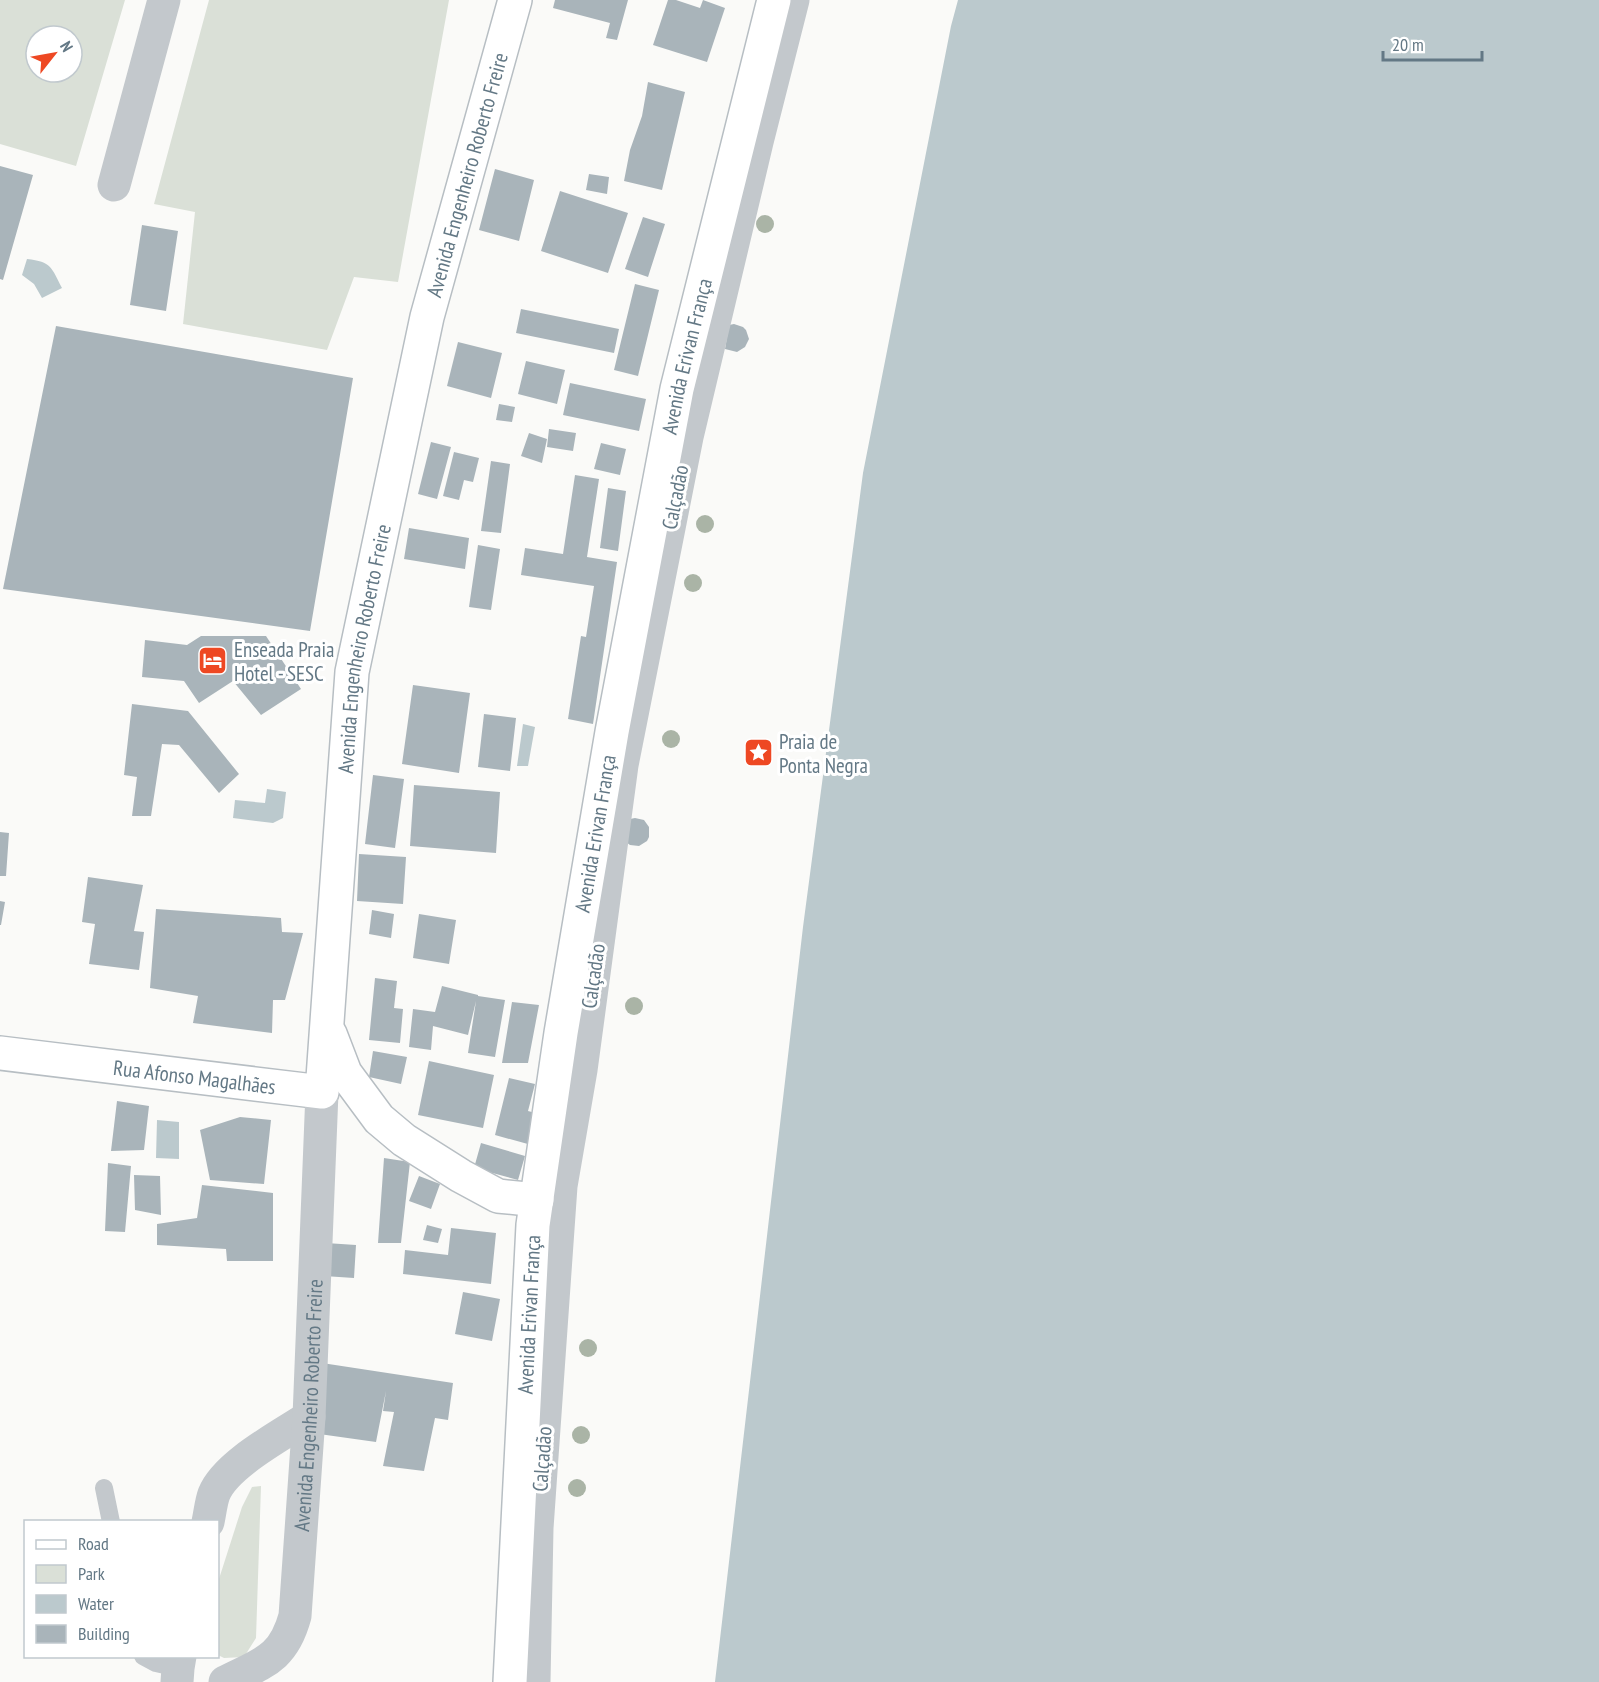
<svg xmlns="http://www.w3.org/2000/svg" width="1599" height="1682" viewBox="0 0 1599 1682" font-family="'PT Sans Narrow',sans-serif">
<rect width="100%" height="100%" fill="#fafaf8"/>
<path fill="#dae0d7" fill-rule="evenodd" d="M0,0H125L76,166L0,144ZM36,36H72V72H36Z
M209,0H449L398,282L354,277L327,350L183,324L195,212L154,204Z
M261,1486L256,1638L244,1657L224,1658L218,1655V1582L242,1507L252,1487Z"/>
<path fill="#bbc9cd" d="M958,0H1599V1682H715L803,927L863,473L951,26Z
M27,259C52,262 51,267 62,288L42,298L34,284L22,275Z
M523,724L535,727L528,766H517Z
M267,789L286,792L283,818L273,823L233,818L235,800L265,803Z
M157,1120L179,1122V1159L156,1158Z"/>
<path fill="#a9b4ba" d="M555,0H628L617,40L606,38L610,23L553,8Z
M668,0H676L700,8L703,0L725,8L707,62L653,45Z
M648,82L685,92L662,190L624,181L630,150L642,116Z
M0,166L33,175L3,280L0,279Z
M495,169L534,180L519,241L479,230Z
M589,174L609,177L607,194L586,190Z
M560,191L628,213L608,273L541,251Z
M643,217L665,224L648,277L625,269Z
M142,225L178,231L166,311L130,305Z
M635,284L659,290L638,376L614,370Z
M521,309L619,329L614,353L516,333Z
M734,324L743,327L746,330L749,339L745,347L737,352L725,349L729,325Z
M56,326L353,378L310,631L3,589Z
M458,342L502,353L491,398L447,386Z
M526,361L565,370L557,404L518,394Z
M570,383L646,399L639,431L563,415Z
M499,404L515,407L512,422L496,420Z
M549,429L576,433L573,451L547,447Z
M529,433L547,439L542,463L521,456Z
M431,442L451,447L437,499L418,494Z
M601,443L626,449L620,475L594,469Z
M454,452L479,458L473,482L464,480L459,500L443,496Z
M491,461L510,464L501,533L481,531Z
M575,475L599,479L587,557L617,562L593,724L568,719L581,636L586,637L594,586L521,575L525,548L563,554Z
M608,488L626,491L618,551L600,548Z
M409,528L469,538L465,569L404,559Z
M478,545L500,549L491,610L469,607Z
M201,636H266L301,689L261,715L233,681L199,703L184,681L142,677L145,640L187,645Z
M413,685L470,693L459,773L402,764Z
M132,704L188,711L239,774L219,793L179,745L162,744L151,816H132L137,777L124,775Z
M484,714L516,718L510,771L478,767Z
M373,775L404,779L395,848L365,844Z
M414,785L500,792L496,853L410,846Z
M635,818L644,820L649,827V837L647,841L639,846L630,845L626,842L630,819Z
M0,832L9,833L6,876H0Z
M359,854L406,857L403,904L357,901Z
M88,877L143,885L134,931L144,932L139,970L89,964L95,924L82,922Z
M0,901L5,902L1,925H0Z
M156,909L281,918L282,932L303,933L285,1000H273L272,1033L193,1023L198,996L150,988Z
M372,910L394,914L391,938L369,934Z
M419,914L456,920L449,964L413,958Z
M375,978L397,981L394,1008L403,1009L400,1043L369,1040Z
M442,986L478,995V996L505,1000L495,1057L468,1053L476,1001L468,1035L433,1026L431,1050L409,1047L413,1009L435,1012Z
M512,1002L539,1005L528,1063H502Z
M373,1051L407,1057L401,1084L369,1077Z
M429,1061L494,1075L483,1128L418,1115Z
M509,1078L535,1084L528,1111L543,1115L535,1146L495,1135Z
M117,1101L149,1106L144,1150L111,1151Z
M240,1117L271,1120L264,1184L210,1180L200,1130Z
M481,1143L525,1156L518,1180L474,1168Z
M384,1158L410,1162L401,1243H378Z
M108,1163L131,1166L125,1232L105,1231Z
M134,1175L160,1176L161,1215L135,1210Z
M419,1176L440,1184L431,1209L409,1201Z
M202,1185L273,1193V1261H227L226,1249L157,1245V1224L197,1218Z
M427,1225L442,1229L438,1243L423,1240Z
M451,1228L496,1233L491,1284L403,1274L405,1250L448,1255Z
M326,1243L356,1245L354,1278L324,1276Z
M463,1292L500,1299L492,1341L455,1334Z
M322,1363L453,1383L448,1420L435,1418L424,1471L383,1466L394,1412L383,1411L386,1391L376,1442L312,1433Z"/>
<g fill="none" stroke-linecap="round" stroke-linejoin="round">
<defs>
<g id="secondary">
<path d="M330,1034L345,1073L379,1119L404,1140L461,1176L498,1196L537,1200"/>
<path id="s2" d="M0,1053L322,1092L352,672L427,317L515,0"/>
<path id="s3" d="M510,1682L533,1225L561,1033L612,732L677,389L774,0"/>
</g>
</defs>
<use href="#secondary" stroke="#b7bec3" stroke-width="36"/>
<path stroke="#c3c8cc" stroke-width="18" d="M104,1488L111,1522
M143,1656L156,1663L178,1668"/>
<g stroke="#c3c8cc" stroke-width="33">
<path d="M114,185L164,0"/>
<path d="M208,1522C210,1513 211,1502 214,1494C226,1464 282,1435 309,1417"/>
<path d="M177,1682L178,1668L180,1656"/>
<path id="s1" d="M225,1682C262,1663 283,1660 295,1616L309,1417L322,1092"/>
<path d="M534,1682L537,1528L561,1186L581,1070L622,765L687,437L757,142L793,0"/>
</g>
<use href="#secondary" stroke="#fff" stroke-width="33"/>
</g>
<g fill="#aab4a6">
<circle cx="765" cy="224" r="9"/>
<circle cx="705" cy="524" r="9"/>
<circle cx="693" cy="583" r="9"/>
<circle cx="671" cy="739" r="9"/>
<circle cx="634" cy="1006" r="9"/>
<circle cx="588" cy="1348" r="9"/>
<circle cx="581" cy="1435" r="9"/>
<circle cx="577" cy="1488" r="9"/>
</g>
<defs>
<symbol id="hotel-square" viewBox="-11 -11 22 22"><rect x="-9" y="-9" width="18" height="18" rx="4" fill="#ee4823" stroke="#fff"/><path d="M-6-4.5h1.5V1H6V5H4.5V3h-9V5H-6ZM-4 0a1.8 1.8 0 1 1 3.6 0ZM.5 0V-2.5h3Q6-2.5 6 0Z" fill="#fff"/></symbol>
<symbol id="sight-square" viewBox="-11 -11 22 22"><rect x="-9" y="-9" width="18" height="18" rx="4" fill="#ee4823" stroke="#fff"/><path d="M0-6L1.8-2.2L6-1.7L2.9 1.2L3.7 5.4L0 3.3L-3.7 5.4L-2.9 1.2L-6-1.7L-1.8-2.2Z" fill="#fff"/></symbol>
</defs>
<g fill-rule="evenodd">
<use href="#hotel-square" x="196" y="644" width="33" height="33"/>
<use href="#sight-square" x="742" y="736" width="33" height="33"/>
</g>
<g text-anchor="middle" dominant-baseline="central" stroke-width="6" stroke-linejoin="round" paint-order="stroke">
<g font-size="21" fill="#637885" stroke="#fff">
<text stroke="none"><textPath href="#s2" startOffset="1256">Avenida Engenheiro Roberto Freire</textPath></text>
<text stroke="none"><textPath href="#s3" startOffset="1340">Avenida Erivan França</textPath></text>
<text transform="translate(675 497) rotate(-79)">Calçadão</text>
<text stroke="none"><textPath href="#s2" startOffset="770">Avenida Engenheiro Roberto Freire</textPath></text>
<text stroke="none"><textPath href="#s3" startOffset="854">Avenida Erivan França</textPath></text>
<text transform="translate(593 976) rotate(-82)">Calçadão</text>
<text stroke="none"><textPath href="#s2" startOffset="196">Rua Afonso Magalhães</textPath></text>
<text stroke="none"><textPath href="#s3" startOffset="368">Avenida Erivan França</textPath></text>
<text stroke="none"><textPath href="#s1" startOffset="312">Avenida Engenheiro Roberto Freire</textPath></text>
<text transform="translate(542 1459) rotate(-86)">Calçadão</text>
</g>
<g font-size="21" fill="#637885" stroke="#fff" text-anchor="start">
<text x="234" y="649">Enseada Praia<tspan x="234" dy="24">Hotel - SESC</tspan></text>
<text x="779" y="741">Praia de<tspan x="779" dy="24">Ponta Negra</tspan></text>
</g>
</g>
<rect x="24" y="1520" width="195" height="138" fill="#ffffff" stroke="#c1c9ce" stroke-width="1.5"/>
<rect x="36" y="1540" width="30" height="9" fill="#ffffff" stroke="#c1c9ce" stroke-width="1.5"/>
<text x="78" y="1550" font-size="18" fill="#637885">Road</text>
<rect x="36" y="1565" width="30" height="18" fill="#dae0d7" stroke="#c1c9ce" stroke-width="1.5"/>
<text x="78" y="1580" font-size="18" fill="#637885">Park</text>
<rect x="36" y="1595" width="30" height="18" fill="#bbc9cd" stroke="#c1c9ce" stroke-width="1.5"/>
<text x="78" y="1610" font-size="18" fill="#637885">Water</text>
<rect x="36" y="1625" width="30" height="18" fill="#a9b4ba" stroke="#c1c9ce" stroke-width="1.5"/>
<text x="78" y="1640" font-size="18" fill="#637885">Building</text>
<g transform="translate(54 54) rotate(59)"><circle r="28" fill="#ffffff" stroke="#c1c9ce" stroke-width="1.5"/>
<path d="M0-4.5L10 22L0 15L-10 22Z" fill="#ee4823"/>
<text y="-9" font-size="16" font-weight="bold" text-anchor="middle" fill="#637885">N</text>
</g>
<path d="M1383 51v9h99v-9" fill="none" stroke="#637885" stroke-width="3"/>
<text x="1392" y="51" font-size="18" fill="#637885" stroke="#ffffff" stroke-width="4.5" paint-order="stroke">20 m</text>
</svg>
